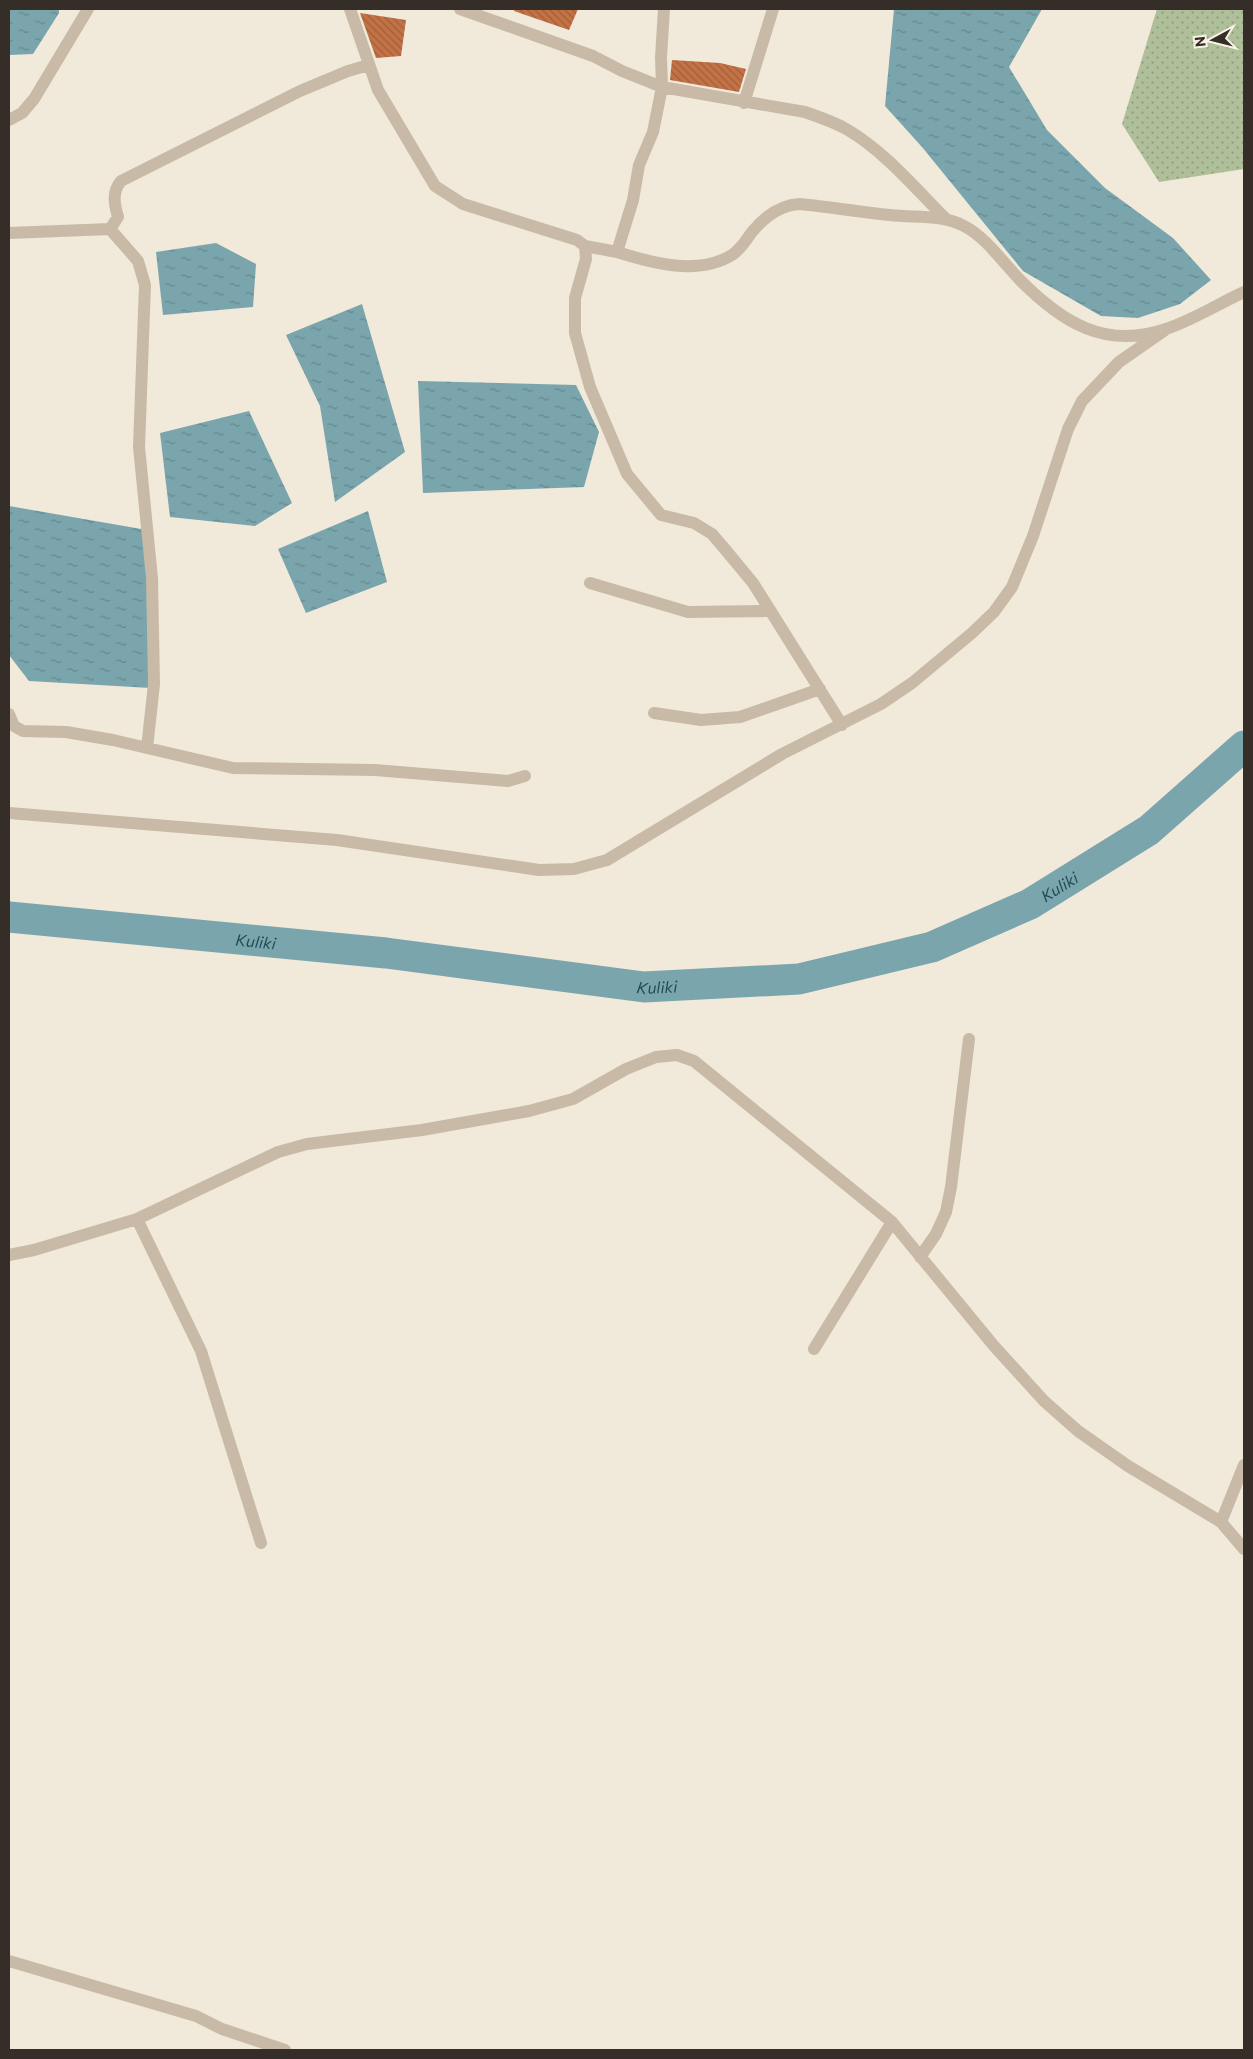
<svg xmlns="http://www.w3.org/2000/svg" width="1253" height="2059" viewBox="0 0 1253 2059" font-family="Commissioner,sans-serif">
<defs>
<pattern id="park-dots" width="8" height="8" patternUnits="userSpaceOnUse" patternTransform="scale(1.25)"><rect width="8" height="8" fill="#afbf9a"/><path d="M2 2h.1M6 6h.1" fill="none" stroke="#8f9c7e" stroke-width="1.8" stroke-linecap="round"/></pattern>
<pattern id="water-ripples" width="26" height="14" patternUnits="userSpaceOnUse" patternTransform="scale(1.25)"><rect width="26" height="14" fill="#7aa5ad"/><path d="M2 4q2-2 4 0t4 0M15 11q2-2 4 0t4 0" fill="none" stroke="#65878d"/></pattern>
<pattern id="building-back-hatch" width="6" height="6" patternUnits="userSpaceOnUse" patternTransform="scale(1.25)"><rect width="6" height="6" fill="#c37246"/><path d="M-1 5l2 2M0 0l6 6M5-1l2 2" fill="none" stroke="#9f5e3a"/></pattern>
</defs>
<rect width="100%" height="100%" fill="#f1e9da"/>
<path fill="url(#park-dots)" d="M1157,9H1244V169L1159,182L1122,124Z"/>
<path fill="url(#water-ripples)" d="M9,9H59V13L33,54L9,55Z
M894,9H1042L1009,67L1047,130L1105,188L1173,238L1211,280L1180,304L1138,318L1101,316L1023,271L922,147L885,106Z
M216,243L256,264L253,307L163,315L156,252Z
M362,304L405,452L335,502L320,406L286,335Z
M418,381L576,385L599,432L584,487L423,493Z
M249,411L292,503L255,526L170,517L160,433Z
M9,506L147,530L151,688L29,681L9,655Z
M368,511L387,582L306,613L278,549Z"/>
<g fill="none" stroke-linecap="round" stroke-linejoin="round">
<path stroke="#7aa5ad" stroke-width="31" id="s1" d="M9,917L386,953L644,987L799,979L932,947L1030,904L1149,830L1244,746"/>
</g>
<path fill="url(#building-back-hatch)" d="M515,9H578L569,30L514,11Z
M360,13L406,20L401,56L376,58Z
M672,60L720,63L746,69L739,92L670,80Z"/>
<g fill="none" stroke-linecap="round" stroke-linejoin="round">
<path stroke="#c8baa6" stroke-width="12" d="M350,9L378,90L435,186L463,204L577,240L585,246L586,259L575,298V333L590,387L627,474L661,515L694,523L712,534L724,548L753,583L842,725
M460,9L593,56L622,71L662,87L805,112C819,117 835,122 848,130C885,152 915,188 945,218
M744,103L773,9
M9,120L22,113L34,99L88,9
M110,229L138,261L145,285L139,447L152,578L154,684L147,748
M9,233L110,229L118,217C114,203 112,192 121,181L300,91L348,71L369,65
M585,246L617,252L633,200L639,165L653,132L662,87L661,57L664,9
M617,252C652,263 698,276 732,255C741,249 746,240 752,232C765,216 780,205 800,204C831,207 860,212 890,215C916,218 941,214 964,226C986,237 1004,264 1021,281C1062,322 1105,350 1166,329C1193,320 1218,304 1244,292
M590,583L688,612L771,611
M654,713L701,720L740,717L820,689
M9,714L14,726L23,731L66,732L113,740L233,768L375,770L508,781L525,776
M9,813L337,840L539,870L574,869L607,860L782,754L881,704L912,683L972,633L994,612L1012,587L1033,536L1068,429L1082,401L1119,362L1165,330
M137,1219L201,1351L261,1543
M9,1255L34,1250L137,1219L278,1152L307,1144L422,1130L529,1111L573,1099L626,1069L656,1057L677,1055L694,1061L892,1222L994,1346L1044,1401L1078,1431L1128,1466L1221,1522L1244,1549
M920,1257L936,1234L946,1212L951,1187L969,1039
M814,1349L892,1222
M1221,1522L1244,1465
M9,1961L196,2016L222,2029L285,2050"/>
</g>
<g text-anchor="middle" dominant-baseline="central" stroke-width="4" stroke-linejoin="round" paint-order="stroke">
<g font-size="16" font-style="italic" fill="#1e4b55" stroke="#f9f2e6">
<text stroke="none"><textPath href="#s1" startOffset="1072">Kuliki</textPath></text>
<text stroke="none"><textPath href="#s1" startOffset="248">Kuliki</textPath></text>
<text stroke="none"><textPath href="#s1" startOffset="652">Kuliki</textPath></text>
</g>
</g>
<rect width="1253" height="2059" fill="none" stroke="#352d27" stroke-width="20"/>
<g transform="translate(1213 40) rotate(263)" stroke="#f9f2e6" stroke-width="4" paint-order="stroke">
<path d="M0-4L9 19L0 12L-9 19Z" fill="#352d27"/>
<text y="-8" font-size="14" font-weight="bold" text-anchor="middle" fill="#352d27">N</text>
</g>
</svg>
